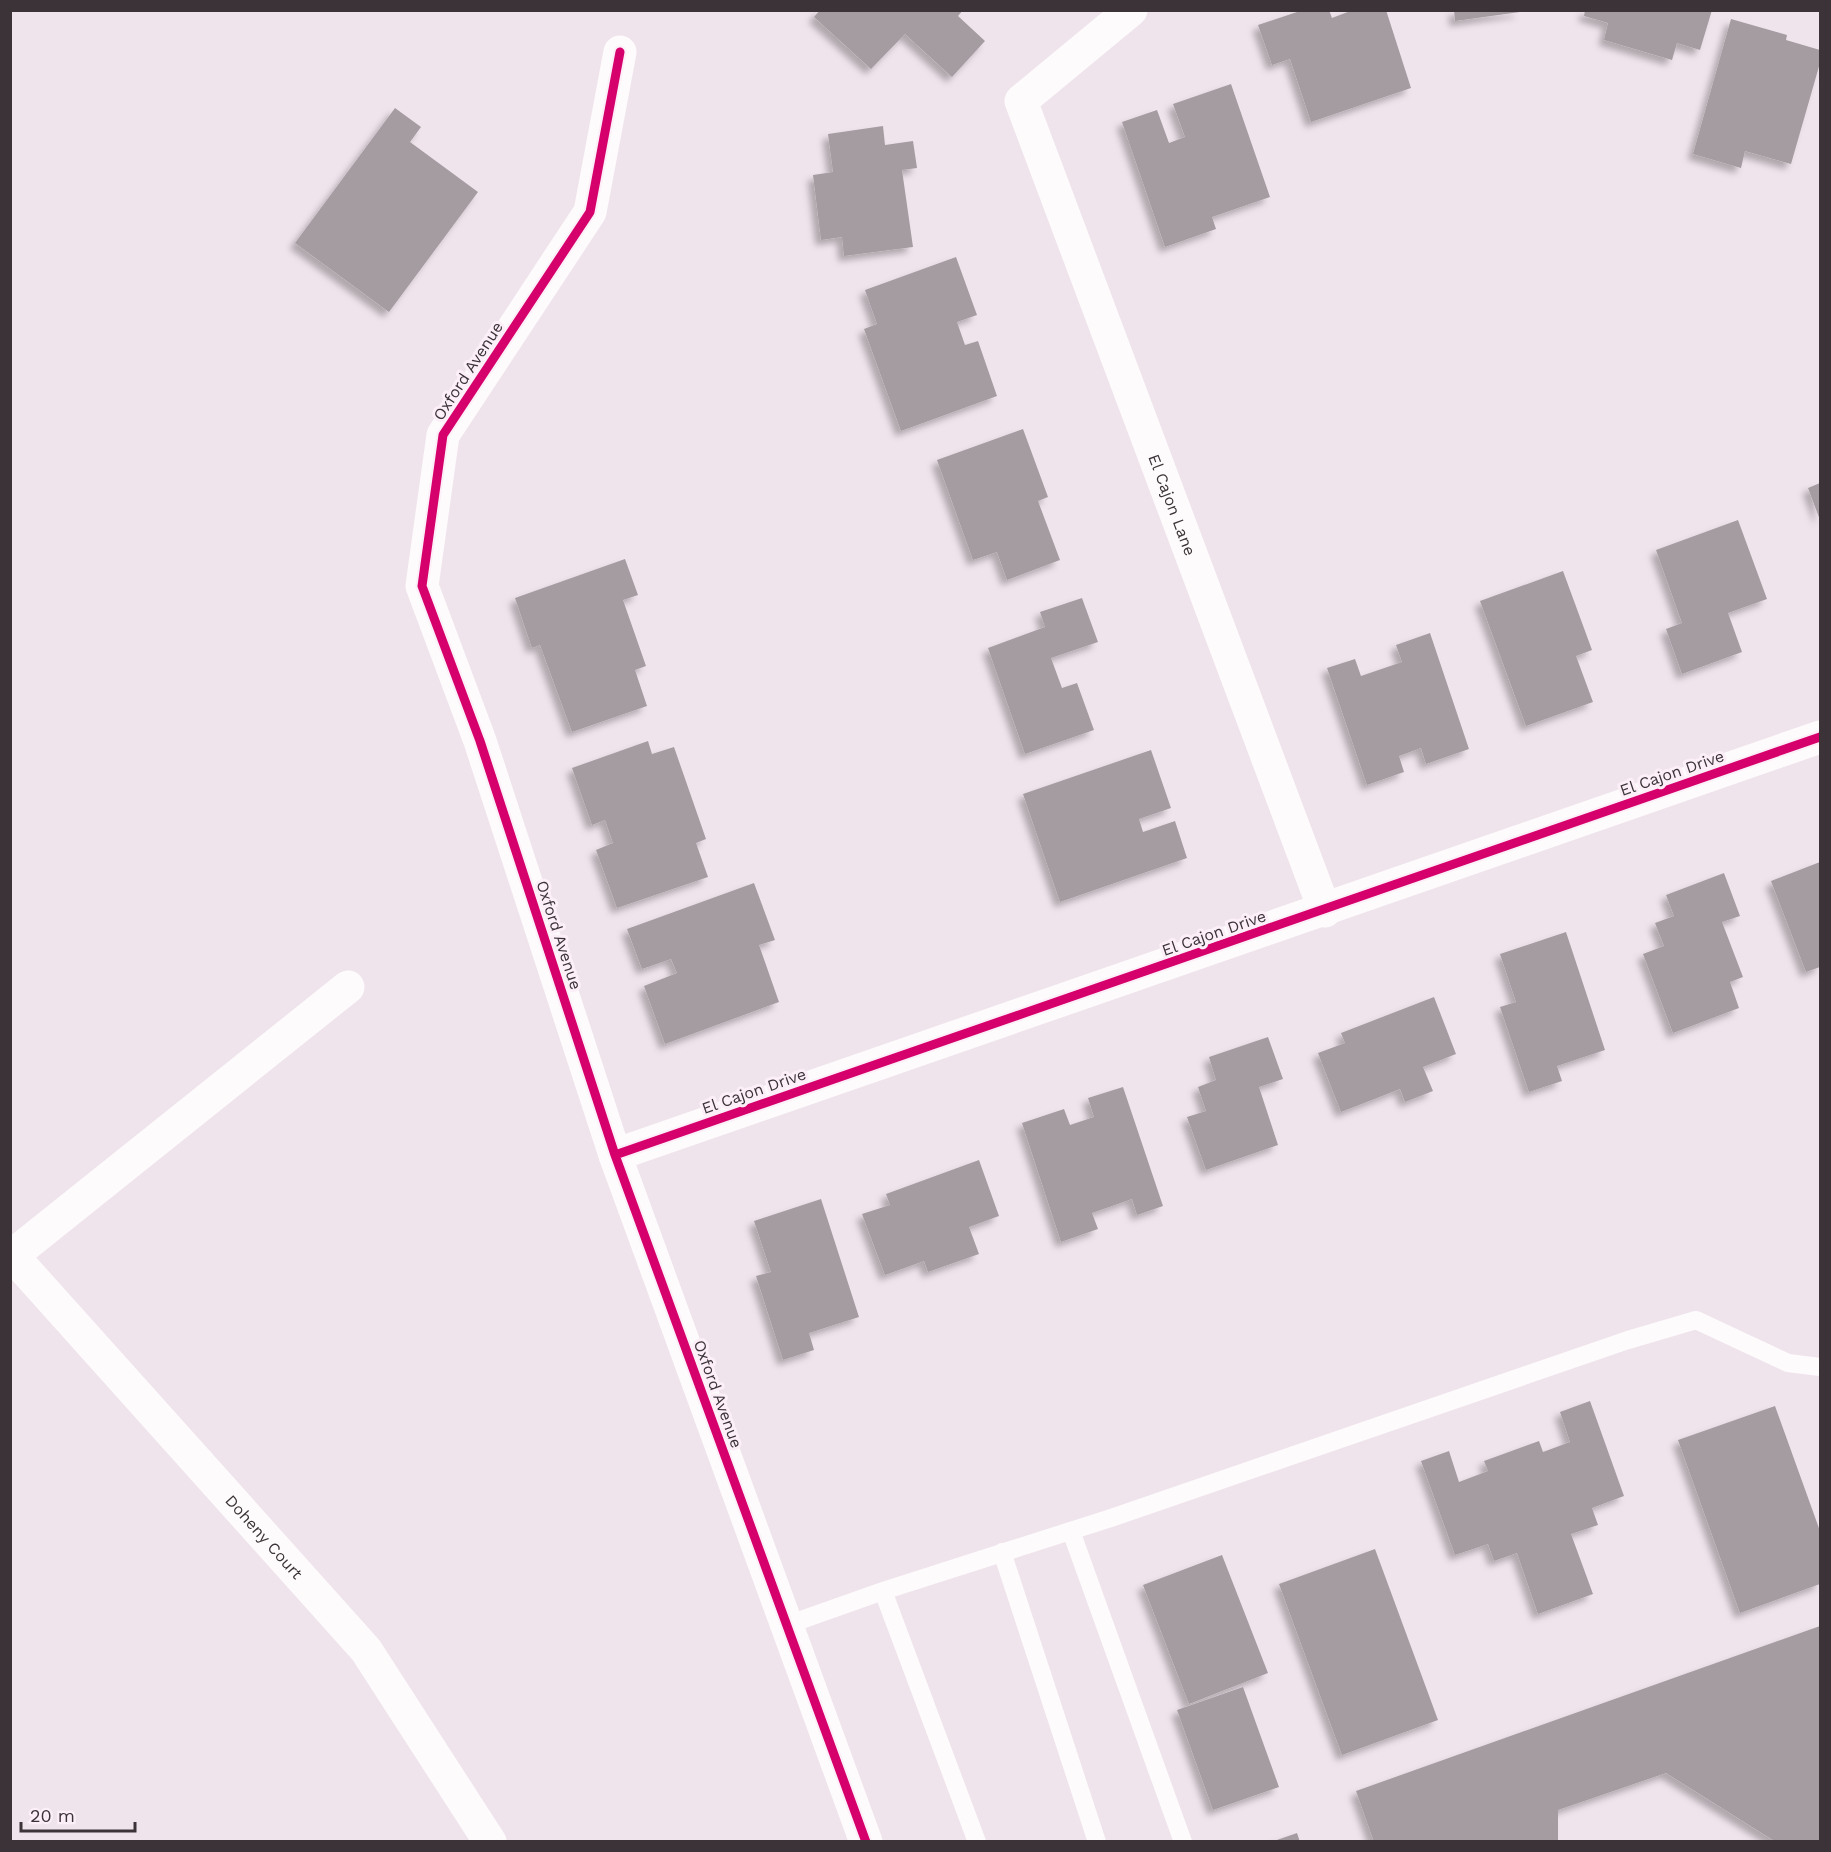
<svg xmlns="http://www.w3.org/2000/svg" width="1831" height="1852" viewBox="0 0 1831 1852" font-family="'Work Sans',sans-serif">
<defs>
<filter id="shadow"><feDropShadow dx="-5.5" dy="5.5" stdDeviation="3" flood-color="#0004"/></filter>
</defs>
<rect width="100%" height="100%" fill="#f0e4ec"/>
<path fill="#a59ca2" filter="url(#shadow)" d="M820,10H963L958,16L985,41L952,77L905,34L871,69L814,17Z
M1303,10H1329L1332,18L1353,10H1386L1411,88L1311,122L1290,59L1272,65L1258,25Z
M1454,10H1520V12L1455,21Z
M1585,10H1712L1700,50L1677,43L1672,60L1604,40L1608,23L1584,16Z
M1731,19L1787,35L1786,40L1820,50V63L1791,164L1745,151L1741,168L1693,154Z
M1231,84L1270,197L1212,217L1216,229L1165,247L1122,122L1157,110L1169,143L1185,137L1173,104Z
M395,108L421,127L410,142L478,192L389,312L295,243Z
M883,126L885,145L913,141L917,168L902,170L913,247L844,256L842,237L821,240L813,175L833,172L828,134Z
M956,257L977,315L957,322L965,345L978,341L997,396L901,431L864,329L877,324L865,290Z
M1023,429L1048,497L1038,501L1060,560L1007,580L997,552L973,560L937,460Z
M1820,483V520L1808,488Z
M1738,520L1767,599L1728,613L1742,652L1682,674L1666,629L1682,623L1656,550Z
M625,559L638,595L623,600L646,666L635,670L647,706L572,732L540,645L532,648L515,598Z
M1563,571L1592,650L1576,656L1593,702L1526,726L1480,601Z
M1082,598L1098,642L1051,658L1062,688L1077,683L1094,730L1025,754L988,648L1045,627L1040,612Z
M1430,633L1469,749L1426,764L1421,748L1399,756L1404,772L1367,785L1327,668L1355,659L1361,676L1402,662L1396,645Z
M648,741L652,754L674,747L706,839L696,843L708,877L617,908L596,850L613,843L605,820L592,825L572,768Z
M1151,750L1171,808L1139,819L1143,832L1175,821L1187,858L1060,902L1023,794Z
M1820,862V967L1806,972L1771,881Z
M1724,873L1740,916L1722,922L1743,977L1730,982L1739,1008L1673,1033L1643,954L1664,946L1655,923L1674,916L1666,895Z
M754,883L775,940L759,945L779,1002L665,1044L644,986L677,973L671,959L642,969L627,929Z
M1566,932L1605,1050L1557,1066L1562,1081L1529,1092L1500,1007L1516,1002L1500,954Z
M1434,997L1456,1054L1423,1067L1433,1091L1405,1102L1400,1089L1341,1112L1318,1053L1345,1043L1341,1033Z
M1268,1037L1283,1079L1259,1087L1278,1145L1206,1170L1187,1117L1206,1111L1198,1087L1216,1080L1209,1057Z
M1123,1087L1163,1206L1137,1215L1132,1199L1092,1213L1098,1229L1061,1242L1022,1123L1064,1109L1070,1125L1094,1117L1088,1098Z
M979,1160L999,1216L969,1227L979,1254L928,1272L924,1261L885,1275L862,1214L890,1205L886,1194Z
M821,1199L859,1317L809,1333L814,1350L783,1360L756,1276L771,1272L754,1221Z
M1590,1401L1624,1496L1592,1508L1598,1525L1571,1534L1593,1594L1538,1614L1517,1553L1494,1561L1488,1544L1455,1555L1421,1461L1449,1451L1459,1482L1488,1471L1484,1461L1539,1441L1543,1452L1570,1442L1560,1412Z
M1775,1406L1820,1531V1584L1740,1613L1678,1440Z
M1375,1549L1438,1720L1342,1755L1279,1584Z
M1222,1555L1268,1673L1189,1704L1143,1585Z
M1820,1626V1842H1776L1666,1773L1558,1810V1842H1374L1356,1791Z
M1243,1687L1279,1787L1213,1810L1177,1710Z
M1297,1833L1300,1842H1274V1841Z"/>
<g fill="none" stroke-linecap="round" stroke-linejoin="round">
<path stroke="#fdfbfc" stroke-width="18" d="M1071,1531L1183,1842
M1002,1552L1097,1842
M883,1591L977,1842
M787,1625L883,1591L1111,1518L1628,1340L1696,1320L1788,1363L1820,1367"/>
<g stroke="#fdfbfc" stroke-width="33">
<path id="s1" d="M1131,10L1021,101L1325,911"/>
<path d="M620,52L590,212L443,435L422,586L480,741L615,1155L866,1842"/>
<path d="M615,1155L1820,737"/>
<path id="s2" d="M10,1253L366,1650L490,1842"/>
<path d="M13,1255L348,987"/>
</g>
<defs>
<path id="cycleway" d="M620,52L590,212L443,435L422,586L480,741L615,1155L866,1842
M615,1155L1820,737"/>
</defs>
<use href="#cycleway" stroke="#fceff8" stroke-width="13"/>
<use href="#cycleway" stroke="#d6006c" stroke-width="9"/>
</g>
<g text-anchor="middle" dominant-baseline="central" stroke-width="6" stroke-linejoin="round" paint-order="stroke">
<g font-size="16" fill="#3b3338" stroke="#fceff8">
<text transform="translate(468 371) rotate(-57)">Oxford Avenue</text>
<text stroke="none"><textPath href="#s1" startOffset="574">El Cajon Lane</textPath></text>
<text transform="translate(1672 773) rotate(-19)">El Cajon Drive</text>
<text transform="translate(1214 933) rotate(-19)">El Cajon Drive</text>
<text transform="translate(559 935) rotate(72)">Oxford Avenue</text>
<text transform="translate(754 1091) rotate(-19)">El Cajon Drive</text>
<text transform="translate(718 1394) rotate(70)">Oxford Avenue</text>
<text stroke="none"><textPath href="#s2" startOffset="381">Doheny Court</textPath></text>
</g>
</g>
<rect width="1831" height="1852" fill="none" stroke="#3b3338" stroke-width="24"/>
<path d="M21 1822v9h114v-9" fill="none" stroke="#3b3338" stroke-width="3"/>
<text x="30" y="1822" font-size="18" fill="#3b3338" stroke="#fceff8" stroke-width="4.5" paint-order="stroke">20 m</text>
</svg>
